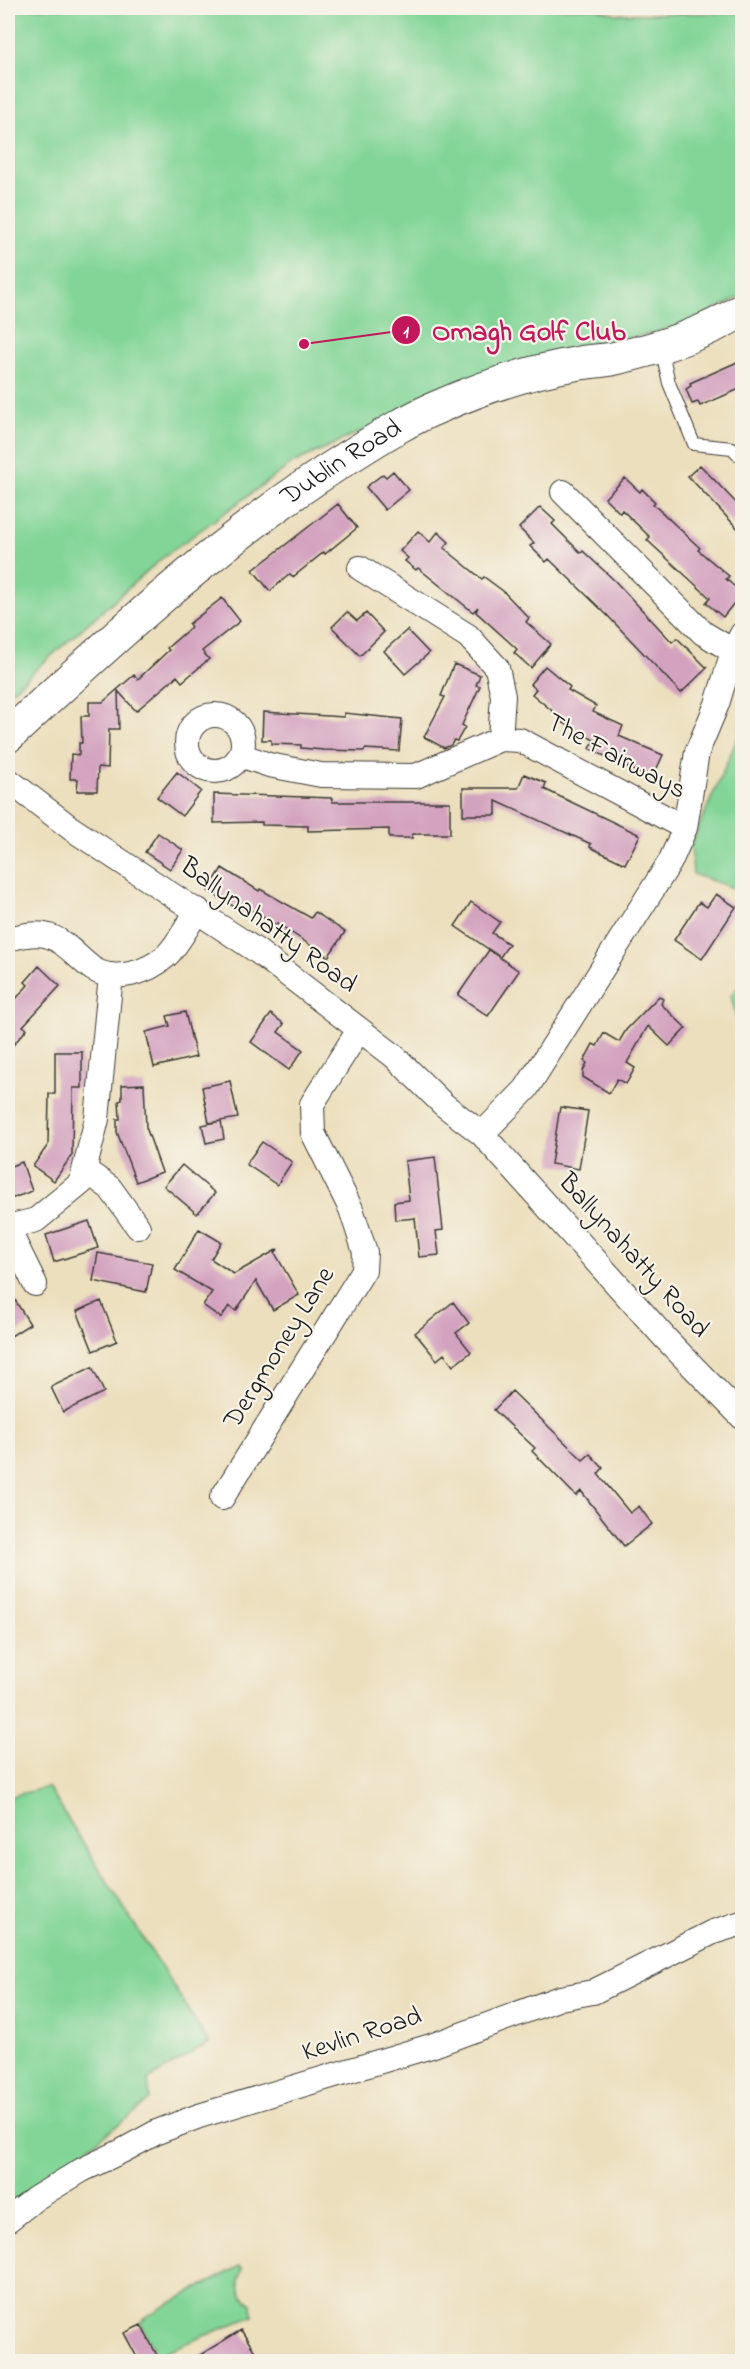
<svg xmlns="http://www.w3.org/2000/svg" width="750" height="2369" viewBox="0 0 750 2369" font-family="'Indie Flower',sans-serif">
<rect width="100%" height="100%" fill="#f7f3e8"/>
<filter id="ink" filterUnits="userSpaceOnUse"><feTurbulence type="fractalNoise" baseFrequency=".0167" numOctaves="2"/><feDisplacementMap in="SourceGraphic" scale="12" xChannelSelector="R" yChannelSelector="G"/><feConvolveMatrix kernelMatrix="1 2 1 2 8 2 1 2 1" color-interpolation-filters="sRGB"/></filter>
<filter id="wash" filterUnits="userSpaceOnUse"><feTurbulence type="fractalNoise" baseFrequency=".008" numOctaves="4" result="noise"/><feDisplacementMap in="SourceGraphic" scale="24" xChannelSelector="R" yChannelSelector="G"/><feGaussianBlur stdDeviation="1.35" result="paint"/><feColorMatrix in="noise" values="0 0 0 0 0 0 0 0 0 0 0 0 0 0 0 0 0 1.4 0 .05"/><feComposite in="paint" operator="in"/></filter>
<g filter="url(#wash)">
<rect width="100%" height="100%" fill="#ecdfbd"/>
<path fill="#82d597" stroke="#4f785a" stroke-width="1.5" d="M8,8H594L616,14L742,13V296L690,322L650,334L549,354L373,426L293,463L161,559L8,694Z
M742,728V891L693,874L691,845Z
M742,983V1037L731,996Z
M48,1787L209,2043L148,2080L150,2099L139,2109L8,2208V1797Z
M240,2266L243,2269C235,2283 239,2296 252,2304L253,2316L157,2355L140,2323L148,2315Z"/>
<g id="blocks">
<path fill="#d3a2bf" d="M742,360V388L700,406L698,402L692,404L686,389L691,386L690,383Z
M700,465L742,509V533L688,476Z
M393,471L409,490L385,510L366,487L383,474L386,477Z
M625,478L640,492L642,489L655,502L653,504L700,548L698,550L729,576L726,579L742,593L723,617L706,603L710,598L647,540L650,537L622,510L620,513L605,498Z
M338,504L357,528L325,554L324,552L293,577L290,574L270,591L253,570Z
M540,507L555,521L552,524L581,553L583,551L615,581L672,642L677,638L707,668L681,693L607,615L549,559L546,562L530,546L534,543L519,528Z
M418,531L430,542L438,532L449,542L444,548L482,579L484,577L503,591L529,618L526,622L551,644L531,668L514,653L517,649L476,612L478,607L473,612L418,568L416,570L405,561L408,558L400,551Z
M222,598L240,621L202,651L209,659L182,682L177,676L136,711L118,691L119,729H109L108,768L98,767L97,791H77L78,779H70L71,754L79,755V743H82L81,716H89V702H103L134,675L138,679L169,650L167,648L191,627L189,624Z
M347,612L357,621L366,613L384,632L360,656L332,627Z
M407,630L429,653L405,674L384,651Z
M454,664L480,675L476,685L480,686L462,725L465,727L457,741L454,740L451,745L444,748L424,737L445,697L441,696Z
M545,666L570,687L568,690L596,706L593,712L623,726L619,736L663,755L652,779L590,749L594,740L562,722L563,720L532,694L536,689L530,684Z
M263,712L344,717V713L402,719L399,751L365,749L364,751L324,750L301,748V745L271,744V740H262Z
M177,772L201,791L182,816L157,797Z
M524,774L546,783L544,789L640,835L625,864L590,847L591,844L496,801V815H463V788H518Z
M214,794L332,798V802H450V834H412V838H389V829L308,831V826L262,825V822L214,823Z
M158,833L183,850L170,869L145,852Z
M222,868L259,891L260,889L311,918L315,912L345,932L328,957L277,923L276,925L244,906L241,911L208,891Z
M716,894L736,907L702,959L674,940L699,902L707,907Z
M471,902L500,922L492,933L509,944L500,957L455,926Z
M489,950L519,971L488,1016L458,995Z
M39,966L60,986L23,1026L27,1029L8,1051V1008L28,985L25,982Z
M659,996L663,999L661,1004L686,1028L669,1046L648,1026L627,1063L635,1068L626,1084L617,1079L609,1093L583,1077V1071L587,1063L584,1061L593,1044L597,1046L604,1033L619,1042L626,1030Z
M185,1012L196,1057L154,1067L146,1032L170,1026L167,1016Z
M271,1014L284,1024L278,1032L303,1050L289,1070L251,1042Z
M55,1052H82V1088H73L72,1155L54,1181L33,1166L48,1145L49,1094H55Z
M230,1081L238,1118L209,1123L202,1087Z
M144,1084L146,1127L162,1172L136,1182L117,1132V1119H120L119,1101L122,1100V1085Z
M560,1107L588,1111L579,1169L551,1164Z
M221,1121L224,1139L206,1143L202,1125Z
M262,1142L292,1162L277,1185L246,1164Z
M435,1157L443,1230L436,1231L439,1255L419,1257L415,1218L395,1220L394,1202L409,1200L405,1161Z
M22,1162L32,1191L8,1200V1167Z
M182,1165L215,1193L197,1214L164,1186Z
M89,1221L98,1248L54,1262L46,1235Z
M199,1229L221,1242L211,1259L234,1274L278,1249L275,1253L299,1295L273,1310L256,1281L236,1311L229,1306L221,1318L203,1305L212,1292L175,1270Z
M98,1253L152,1263L146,1292L93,1281Z
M8,1289L30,1324L8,1338Z
M101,1301L117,1341L93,1351L77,1311Z
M453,1302L469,1323L456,1333L471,1352L453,1366L444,1354L437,1360L415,1333Z
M92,1367L104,1392L63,1412L51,1387Z
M512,1391L583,1460L590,1454L603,1468L598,1474L630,1513L639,1506L652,1524L624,1546L581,1491L576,1496L532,1451L535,1448L494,1410Z
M141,2325L160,2361H139L124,2333Z
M241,2330L261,2361H190Z"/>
</g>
</g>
<g filter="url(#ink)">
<use href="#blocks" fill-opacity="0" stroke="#3b3934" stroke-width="1.5"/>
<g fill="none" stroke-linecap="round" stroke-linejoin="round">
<defs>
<path id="lane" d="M661,347L669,383L694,444L732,448L742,458"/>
<path id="street" d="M563,492L703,633L733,651
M360,568L468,636L497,668L503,696L500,739
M187 743a28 28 0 1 1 56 0a28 28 0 1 1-56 0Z
M240,755L269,765L321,775L416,776L500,739L520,740L685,828
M8,780L72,829L257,951L394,1056L444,1105L482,1134L666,1339L742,1417
M8,939C21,936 35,932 49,936C67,942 78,959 93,969C116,983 148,972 166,956C177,946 189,923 198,910
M482,1134L526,1089L670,862L685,828L697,752L717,704L733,651L742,634
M85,1170L110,1188L138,1227
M8,1227L36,1220L81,1183L97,1119L111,975
M8,1229L35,1284
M222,1498L364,1270L365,1252L351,1209L313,1133L312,1104L359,1030
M8,2220L36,2198L82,2170L122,2151L157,2132L199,2116L431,2046L560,1998L593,1992L713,1932L742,1923"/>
<g id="secondary">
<path id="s1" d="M8,736C115,637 223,536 347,458C376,440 406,420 438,407C483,387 532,371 580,363C591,361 601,361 612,359C657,349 704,335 742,310"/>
</g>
</defs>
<use href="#lane" stroke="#3b3934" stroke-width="14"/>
<use href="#street" stroke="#3b3934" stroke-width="26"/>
<use href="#secondary" stroke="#3b3934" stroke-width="35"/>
<use href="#lane" stroke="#fff" stroke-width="12"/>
<use href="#street" stroke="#fff" stroke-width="24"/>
<use href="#secondary" stroke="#fff" stroke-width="33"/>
</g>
</g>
<g text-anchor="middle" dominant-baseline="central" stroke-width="4.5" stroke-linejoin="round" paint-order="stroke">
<g font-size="27" fill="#1c1c1c" stroke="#f7f3e8">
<text stroke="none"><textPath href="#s1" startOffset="432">Dublin Road</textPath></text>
<text transform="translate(616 757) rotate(28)">The Fairways</text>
<text transform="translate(268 926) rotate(36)">Ballynahatty Road</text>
<text transform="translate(633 1256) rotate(48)">Ballynahatty Road</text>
<text transform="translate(280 1348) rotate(-58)">Dergmoney Lane</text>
<text transform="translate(362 2035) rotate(-18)">Kevlin Road</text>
</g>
</g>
<path fill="none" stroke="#c2185b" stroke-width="2" d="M304 344L406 330"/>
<g fill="#c2185b" stroke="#f7f3e8" stroke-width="2">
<circle cx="304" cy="344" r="6"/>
<circle cx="406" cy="330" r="15"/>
</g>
<g font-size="18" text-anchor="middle" font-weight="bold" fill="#fff">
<text x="406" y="337">1</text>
</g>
<g font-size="28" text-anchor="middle" font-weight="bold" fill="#c2185b" stroke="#f7f3e8" stroke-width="4.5" stroke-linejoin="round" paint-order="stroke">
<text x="529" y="340">Omagh Golf Club</text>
</g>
<rect width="750" height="2369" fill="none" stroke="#f7f3e8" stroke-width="30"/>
</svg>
